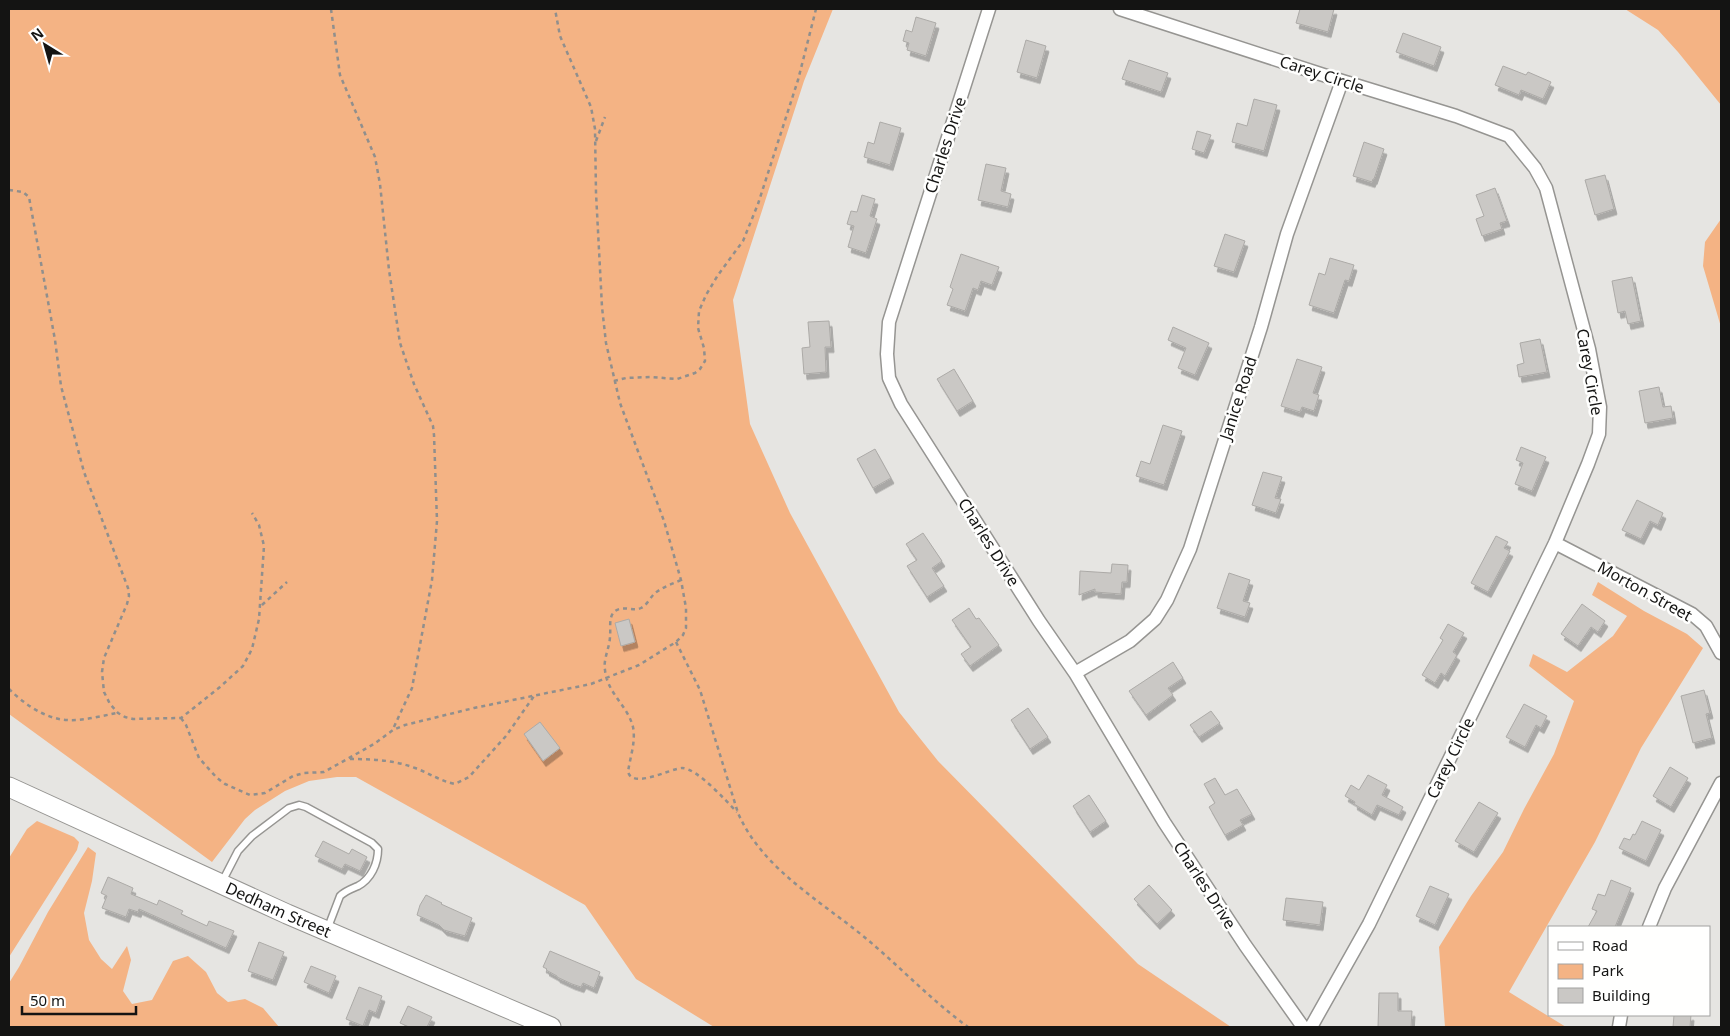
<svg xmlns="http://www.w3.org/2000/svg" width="1730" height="1036" viewBox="0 0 1730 1036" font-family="'Noto Sans',sans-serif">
<defs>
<filter id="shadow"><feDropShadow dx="3" dy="5.5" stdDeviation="0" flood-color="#0004"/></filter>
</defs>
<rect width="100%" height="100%" fill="#e6e5e2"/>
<path fill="#f4b384" d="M9,9H833L804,81L733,300L750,424L790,513L899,712L938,761L1138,964L1231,1027H714L636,979L585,905L356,777H337L309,781L285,791L255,810L245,819L212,862L9,714Z
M1625,9H1721V105L1678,52L1658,30Z
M1721,219V327L1703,266L1705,242Z
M1598,582L1644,611L1687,634L1703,648L1641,748L1595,842L1509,992L1566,1027H1445L1439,947L1471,896L1503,852L1524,809L1554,754L1574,701L1529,666L1533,654L1567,672L1613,636L1627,616L1592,595Z
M37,821L74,837L79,842L77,850L9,957V858L27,829Z
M88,847L96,853L92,881L84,913L89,940L101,959L112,969L127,946L131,960L123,991L132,1004L152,1000L173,961L188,956L206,972L217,993L228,1002L245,999L263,1008L279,1027H9V983L19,967L48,912Z"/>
<path fill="#cac8c5" stroke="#acaaa7" filter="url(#shadow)" d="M1300,9H1334L1328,32L1296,23Z
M916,17L936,23L926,56L907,50L909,43L903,41L906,30L912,32Z
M1403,33L1441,47L1434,66L1396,52Z
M1026,40L1046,46L1037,78L1017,72Z
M1129,60L1168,73L1161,92L1122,79Z
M1503,66L1526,75L1528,72L1551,82L1543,99L1521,90L1519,95L1495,85Z
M1254,99L1277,105L1264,151L1232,142L1237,123L1247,126Z
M880,122L901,128L890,165L864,157L868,142L874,144Z
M1197,131L1211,135L1204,153L1192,149Z
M1364,142L1384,149L1374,179H1373L1372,182L1353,176Z
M986,164L1006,168L1001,191L1011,194L1008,207L978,200Z
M1605,175L1614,209L1595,215L1585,180Z
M1495,188L1507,221L1500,223L1502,229L1482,236L1476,219L1484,216L1476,195Z
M862,195L875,199L870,216L877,219L866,253L848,247L854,226L847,224L851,211L857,212Z
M1225,234L1245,241L1234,272L1214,266Z
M961,254L999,267L992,285L981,281L978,290L973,288L965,311L947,305L953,289L950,287Z
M1330,258L1354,265L1349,281L1345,280L1334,313L1309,305L1319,273L1325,275Z
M1632,277L1641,321L1628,324L1625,311L1618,313L1612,281Z
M829,321L831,347H825L826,372L804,374L802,348L810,347L808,322Z
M1173,327L1209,343L1195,375L1178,368L1186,348L1168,340Z
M1540,339L1547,372L1519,377L1517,365L1524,363L1520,343Z
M1297,359L1322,367L1313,393L1319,395L1314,411L1302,407L1300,412L1281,406Z
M954,369L973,401L957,411L937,379Z
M1659,387L1663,407L1671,406L1673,418L1645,423L1639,391Z
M1163,425L1182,431L1164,485L1136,476L1141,461L1150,464Z
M1521,447L1546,457L1532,491L1515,484L1523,463L1516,460Z
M875,449L891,478L873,488L857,459Z
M1263,472L1282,477L1275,498L1281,499L1276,513L1252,505Z
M1637,500L1663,513L1658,525L1650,521L1641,539L1622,530Z
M923,533L942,561L932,568L944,586L927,597L907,566L917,560L906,544Z
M1496,536L1508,542L1504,548L1510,551L1488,592L1471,583Z
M1112,564L1128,565L1127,582H1122L1121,594L1095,592V589L1079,595L1080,571L1111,573Z
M1229,573L1250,580L1243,601L1250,603L1245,617L1217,608Z
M1582,604L1605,621L1598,632L1591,627L1578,646L1561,634Z
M969,608L976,619L979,618L999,645L970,666L961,654L971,647L952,620Z
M629,619L635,642L621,646L615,623Z
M1448,624L1464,633L1453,652L1457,655L1445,676L1441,673L1435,683L1422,675L1443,640L1440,638Z
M1173,662L1183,678L1168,688L1173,695L1146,715L1129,691Z
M1704,690L1710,713L1706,714L1712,738L1693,743L1681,696Z
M1524,704L1547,716L1541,728L1536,725L1525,747L1506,737Z
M1028,708L1048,737L1030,749L1011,720Z
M1211,711L1220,723L1199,737L1190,725Z
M540,722L560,748L543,761L524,734Z
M1670,767L1688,778L1671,807L1653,796Z
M1368,775L1387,785L1382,795L1403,807L1399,815L1377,805L1372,815L1354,804L1355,802L1345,796L1351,785L1359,790Z
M1215,778L1225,795L1237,789L1252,814L1240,820L1243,825L1225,835L1209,807L1215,803L1204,784Z
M1089,795L1106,821L1090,832L1073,806Z
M1479,802L1498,813L1474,852L1455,841Z
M1642,821L1661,830L1646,861L1619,848L1624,838L1630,840L1633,834L1635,835Z
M323,841L349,854L352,849L367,857L360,871L345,864L342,869L315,856Z
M108,877L133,888L131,894L157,905L159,900L183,911L181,914L207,926L209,921L234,931L226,948L139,909L138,912L129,909L126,917L102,908L107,896L101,893Z
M1611,880L1631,888L1615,927H1588L1597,911L1592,909L1598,894L1605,896Z
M1149,885L1172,910L1157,924L1134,899Z
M1430,886L1449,894L1435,925L1416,916Z
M426,895L442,903L441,904L472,918L465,936L444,930L439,925L417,915L420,905Z
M1286,898L1323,902L1320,925L1283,920Z
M259,942L284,952L273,980L248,971Z
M550,951L600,972L594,988L583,983L581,987L572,984L557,977V976L546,970L547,969L543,967Z
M311,966L336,976L329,993L304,982Z
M359,987L382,996L376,1013L369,1010L363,1026L346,1019Z
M1379,993H1398V1011H1412L1411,1027H1378Z
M408,1006L432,1017L427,1027H409L400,1023Z
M1674,1015H1691L1690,1027H1673Z"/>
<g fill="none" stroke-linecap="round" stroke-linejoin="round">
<defs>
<path id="lane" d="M222,882L238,851L252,836L289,808L299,805L306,807L372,843L378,849C378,864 371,879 358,886C351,889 345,891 340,896L327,930"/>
<path id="street" d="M989,9L889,322L887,354L889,378L901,404L1039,621L1075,673L1164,822L1245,945L1303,1027
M1120,9L1342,81L1456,116L1509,136L1535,168L1546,188L1589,349L1600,407L1599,434L1588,464L1555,543L1369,924L1311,1027
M1555,543L1692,614L1706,626L1721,653
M1075,673L1130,641L1155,619L1167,600L1190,549L1261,327L1287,234L1342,81
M1649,927L1665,888L1721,783
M1619,1027L1621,1015"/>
<g id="secondary">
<path id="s1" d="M9,787L287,914L551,1027"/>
</g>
</defs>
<use href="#lane" stroke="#969592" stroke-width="9"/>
<use href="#street" stroke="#969592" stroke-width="15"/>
<use href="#secondary" stroke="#969592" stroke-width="21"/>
<path stroke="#908f8d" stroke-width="2.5" stroke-dasharray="4 4" stroke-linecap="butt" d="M331,9L340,75L375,157L380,184L389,270L400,343L414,384L433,426L434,435L437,521L432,580L412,688L393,729
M596,141L605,117
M9,190L23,192L29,197L55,340L61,386L84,472L128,588L129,596L127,604L104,658L102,672L104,692L110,704L118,713L125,717L133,719L181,718L220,687L243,666L252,649L259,619L264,546L259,525L252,513
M614,381L626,378L650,377L677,379L695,373L700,369L705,361L704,348L698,328L699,311L706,295L718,275L743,241L758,204L798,80L816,9
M681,580C672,584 662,587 654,594C650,598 647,605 641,608C633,612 624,605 615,611C608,617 611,628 610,636C610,647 603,659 605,670C607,693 628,706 633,727C636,741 630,758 628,772C633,789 669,769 682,768C697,768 726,801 737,812
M262,605L287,582
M676,642L700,690L738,813C764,873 829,905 876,947C907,974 935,1003 968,1027
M9,689C23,703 45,719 67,720C83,721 101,716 117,713
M181,718L186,725L199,758L217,778L225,784L250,795L265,793L293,776L304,773L324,772L374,744L393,730L405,725L474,708L591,684L639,665L676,642L683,635L686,628V608L681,580L664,521L620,403L606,343L602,307L596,193L595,129L591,107L560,36L555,9
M350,759C372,759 394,760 415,768C429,773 440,781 455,784L469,777L506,736L534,696"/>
<use href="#lane" stroke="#fff" stroke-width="6"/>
<use href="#street" stroke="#fff" stroke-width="12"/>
<use href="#secondary" stroke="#fff" stroke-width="19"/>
</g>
<g text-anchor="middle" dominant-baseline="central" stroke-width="5" stroke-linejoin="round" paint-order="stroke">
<g font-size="16" fill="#141413" stroke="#fffffe">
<text transform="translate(1322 74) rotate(18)">Carey Circle</text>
<text transform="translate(945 145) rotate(-72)">Charles Drive</text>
<text transform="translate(1590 372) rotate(80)">Carey Circle</text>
<text transform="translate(1238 398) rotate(-72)">Janice Road</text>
<text transform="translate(989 542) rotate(58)">Charles Drive</text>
<text transform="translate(1645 591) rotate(29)">Morton Street</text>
<text transform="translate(1450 758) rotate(-64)">Carey Circle</text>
<text transform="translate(1205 885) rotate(57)">Charles Drive</text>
<text stroke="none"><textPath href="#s1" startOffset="296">Dedham Street</textPath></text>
</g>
</g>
<rect width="1730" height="1036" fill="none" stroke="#141413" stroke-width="20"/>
<rect x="1548" y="926" width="162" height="90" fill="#fffffe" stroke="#a1a1a0"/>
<rect x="1558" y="942" width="25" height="8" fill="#ffffff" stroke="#a1a1a0"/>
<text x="1592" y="951" font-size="15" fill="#141413">Road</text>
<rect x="1558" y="964" width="25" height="15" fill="#f4b384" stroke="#a1a1a0"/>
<text x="1592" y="976" font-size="15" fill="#141413">Park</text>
<rect x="1558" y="988" width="25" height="15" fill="#cac8c5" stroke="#a1a1a0"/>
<text x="1592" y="1001" font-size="15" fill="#141413">Building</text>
<g transform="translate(45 45) rotate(323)" stroke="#fffffe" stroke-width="4" paint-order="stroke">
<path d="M0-4L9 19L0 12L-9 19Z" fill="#141413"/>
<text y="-8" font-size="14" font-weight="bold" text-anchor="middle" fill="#141413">N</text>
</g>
<path d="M22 1006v8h114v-8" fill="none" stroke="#141413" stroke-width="2.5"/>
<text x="30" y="1006" font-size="15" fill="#141413" stroke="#fffffe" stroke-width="4" paint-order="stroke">50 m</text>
</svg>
